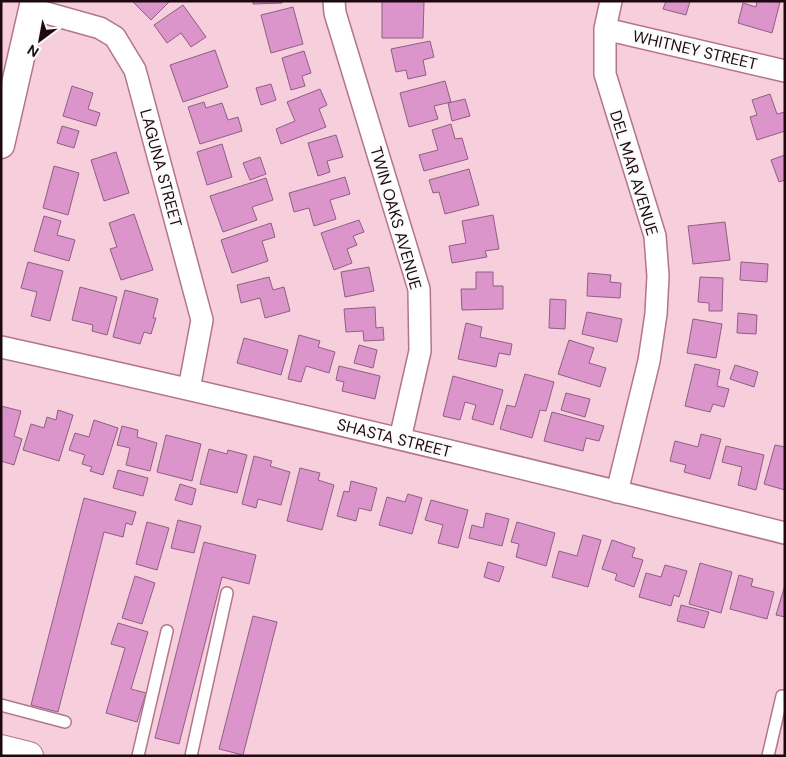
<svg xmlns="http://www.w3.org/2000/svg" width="786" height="757" viewBox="0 0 786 757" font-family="'DM Sans',sans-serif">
<rect width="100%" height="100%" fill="#f7cedc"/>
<path fill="#db95cb" stroke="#8f5e84" d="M132,1H170L151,20Z
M253,1H282V3L253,4Z
M382,1H424L423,38H382Z
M666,1H690L686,15L663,9Z
M757,1L780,2L772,33L738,23L743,3L756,7Z
M183,5L206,37L191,47L181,33L167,43L154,25Z
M293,7L303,44L271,53L261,15Z
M430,41L434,57L423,60L426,75L408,79L406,70L396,72L391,49Z
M215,50L228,87L183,102L170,65Z
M304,51L311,73L302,76L305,86L291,90L282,58Z
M445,81L451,102L434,106L438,119L409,127L400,93Z
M271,84L276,100L261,105L256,88Z
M72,86L93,93L88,109L100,113L96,126L63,116Z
M320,89L327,105L319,109L326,127L281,144L276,129L295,121L287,102Z
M770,94L777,114L785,112V131L757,140L750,117L757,115L752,100Z
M465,99L470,116L452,121L448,103Z
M204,102L206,108L222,103L228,120L238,117L242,131L200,144L188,107Z
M451,124L455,139L462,138L468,159L424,171L419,155L438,150L432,130Z
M62,126L79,131L74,148L57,143Z
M336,135L343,157L327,161L330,172L318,176L308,143Z
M222,144L232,177L207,185L197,152Z
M116,152L129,193L104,201L91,160Z
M785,155V180L779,182L771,160Z
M260,157L266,174L250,180L243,163Z
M54,166L79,173L68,215L43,208Z
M469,169L479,205L445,214L439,192L433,193L429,180Z
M345,177L350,194L330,200L336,219L314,226L309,208L294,212L289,193Z
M266,178L273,200L252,207L257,220L223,232L210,196Z
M134,214L153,270L121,280L110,249L117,247L109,223Z
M493,215L499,249L485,251L487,257L452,263L449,246L466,243L462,221Z
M44,216L61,221L57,235L75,240L69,261L34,251Z
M359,220L364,232L353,236L357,245L347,249L352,263L334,270L321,233Z
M725,222L730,260L693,264L688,226Z
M271,223L275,237L262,241L268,261L232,273L221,240Z
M28,262L63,271L50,321L31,316L37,292L21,288Z
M741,262L768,264L767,282L740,280Z
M369,267L374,291L345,297L341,272Z
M476,272H493V286H503V309L462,310L461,289H476Z
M588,273L611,275L610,282L621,283L620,298L587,296Z
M269,277L273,290L284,287L290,311L265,318L260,298L241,303L237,285Z
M700,277L723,278L722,311H709V303L698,302Z
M80,287L117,297L107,335L92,331L93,325L72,320Z
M125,290L158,299L153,318H156L151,334L144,332L140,344L113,337Z
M550,299L566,300L565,329L549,328Z
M375,307L376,328L383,327L384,340L364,341L363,331L346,332L344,309Z
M587,312L622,319L617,342L582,334Z
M738,313L757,315L756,334L737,333Z
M693,319L722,324L716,358L687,353Z
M466,323L482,327L480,337L512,344L510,355L499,353L496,367L458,359Z
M299,335L320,341L318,347L335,352L329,373L306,366L301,382L288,379Z
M244,338L288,350L281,375L237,363Z
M569,340L594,348L589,363L606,368L600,387L558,374Z
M359,345L377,350L373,368L354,363Z
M695,364L720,370L717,386L729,389L724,407L713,404L710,412L685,406Z
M735,365L758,372L754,387L730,379Z
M339,366L380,376L375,399L342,391L344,382L336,380Z
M525,374L554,382L546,411L540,410L532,438L500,429L507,405L515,407Z
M453,376L503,390L493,425L472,419L476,405L465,402L460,420L443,416Z
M566,393L590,399L585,417L561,410Z
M1,406L21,411L14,436L22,439L14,465L1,461Z
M58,410L73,415L59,461L23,450L31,424L44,428L47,417L56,420Z
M552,412L604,426L599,441L586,438L583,451L544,441Z
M94,420L118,428L103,475L90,471L92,467L82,464L85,455L69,450L75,433L89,437Z
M122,426L138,430L137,437L157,443L150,471L126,465L130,448L117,445Z
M701,434L721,439L710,479L684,472L686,465L670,461L675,441L698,447Z
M166,435L201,444L192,481L157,472Z
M775,445L785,447V490L764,484Z
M726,446L764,455L756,490L738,485L742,467L722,462Z
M209,449L227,454L228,450L247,455L237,493L200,484Z
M254,456L272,461L270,466L290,472L281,505L258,499L256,508L242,504Z
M300,468L320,473L318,480L334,485L322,530L287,521Z
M118,470L148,478L143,496L113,488Z
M351,481L377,488L371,511L359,508L356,521L337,516L344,491L349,492Z
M180,484L196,489L192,505L175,500Z
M408,494L422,498L412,534L379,525L387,497L405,502Z
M84,498L136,512L132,525L126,523L123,537L104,532L58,712L31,705Z
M431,500L468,510L458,548L438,543L443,525L425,520Z
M486,513L509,519L502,546L469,538L472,525L483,528Z
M178,520L201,526L194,553L171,548Z
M147,522L169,528L157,570L136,564Z
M517,522L555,533L546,566L516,557L519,544L511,542Z
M583,535L601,540L588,587L552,577L559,551L577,556Z
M612,540L635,548L632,557L643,560L634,587L615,580L617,574L602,569Z
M204,542L256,555L249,584L222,577L179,744L155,738Z
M488,562L504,567L499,582L484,577Z
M700,563L732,572L721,613L689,604Z
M665,565L687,571L679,597L674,595L671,606L639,597L646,573L661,577Z
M739,575L753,579L751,586L774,592L767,619L730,609Z
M135,576L155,583L142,624L122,618Z
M785,585V617L776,615Z
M681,605L709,612L704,628L677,621Z
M253,616L277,622L243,755L219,749Z
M118,623L148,632L131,689L146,693L137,722L106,713L125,648L111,644Z"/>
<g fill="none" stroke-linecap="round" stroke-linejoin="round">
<defs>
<path id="service" d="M1,705L65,722
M138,756L167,631
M191,756L227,593
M768,756L782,696L785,697"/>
<path id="minor" d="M334,1L335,13L419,289L420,351L400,439
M611,1L605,29V74L655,236L658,276L656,314L649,361L617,492
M32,9L100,28L115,37L135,70L202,320L189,389
M605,29L785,71
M1,347C263,405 524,468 785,533"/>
<path id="tertiary" d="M1,145L34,1"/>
<path id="primary" d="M1,749L29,756"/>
</defs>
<use href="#service" stroke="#b2758d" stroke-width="14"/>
<use href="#minor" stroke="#b2758d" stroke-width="24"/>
<use href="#tertiary" stroke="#b2758d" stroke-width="29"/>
<use href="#primary" stroke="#b2758d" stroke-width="30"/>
<use href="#service" stroke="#fff" stroke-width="11"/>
<use href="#minor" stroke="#fff" stroke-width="21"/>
<use href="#tertiary" stroke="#fff" stroke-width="26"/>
<use href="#primary" stroke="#fff" stroke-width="28"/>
</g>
<g text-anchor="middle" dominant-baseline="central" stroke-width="4.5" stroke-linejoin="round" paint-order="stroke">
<g font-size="16" fill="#1e0811" stroke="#fbfbfb">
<text transform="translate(695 50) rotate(13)">WHITNEY STREET</text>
<text transform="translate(161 168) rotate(75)">LAGUNA STREET</text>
<text transform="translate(634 173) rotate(73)">DEL MAR AVENUE</text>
<text transform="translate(396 218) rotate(74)">TWIN OAKS AVENUE</text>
<text transform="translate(394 438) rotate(14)">SHASTA STREET</text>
</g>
</g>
<rect width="786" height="757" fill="none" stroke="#1e0811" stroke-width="5"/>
<g transform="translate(40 40) rotate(212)" stroke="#fbfbfb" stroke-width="4" paint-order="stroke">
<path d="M0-4L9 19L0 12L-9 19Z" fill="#1e0811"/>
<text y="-8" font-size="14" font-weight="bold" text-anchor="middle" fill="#1e0811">N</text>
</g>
</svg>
